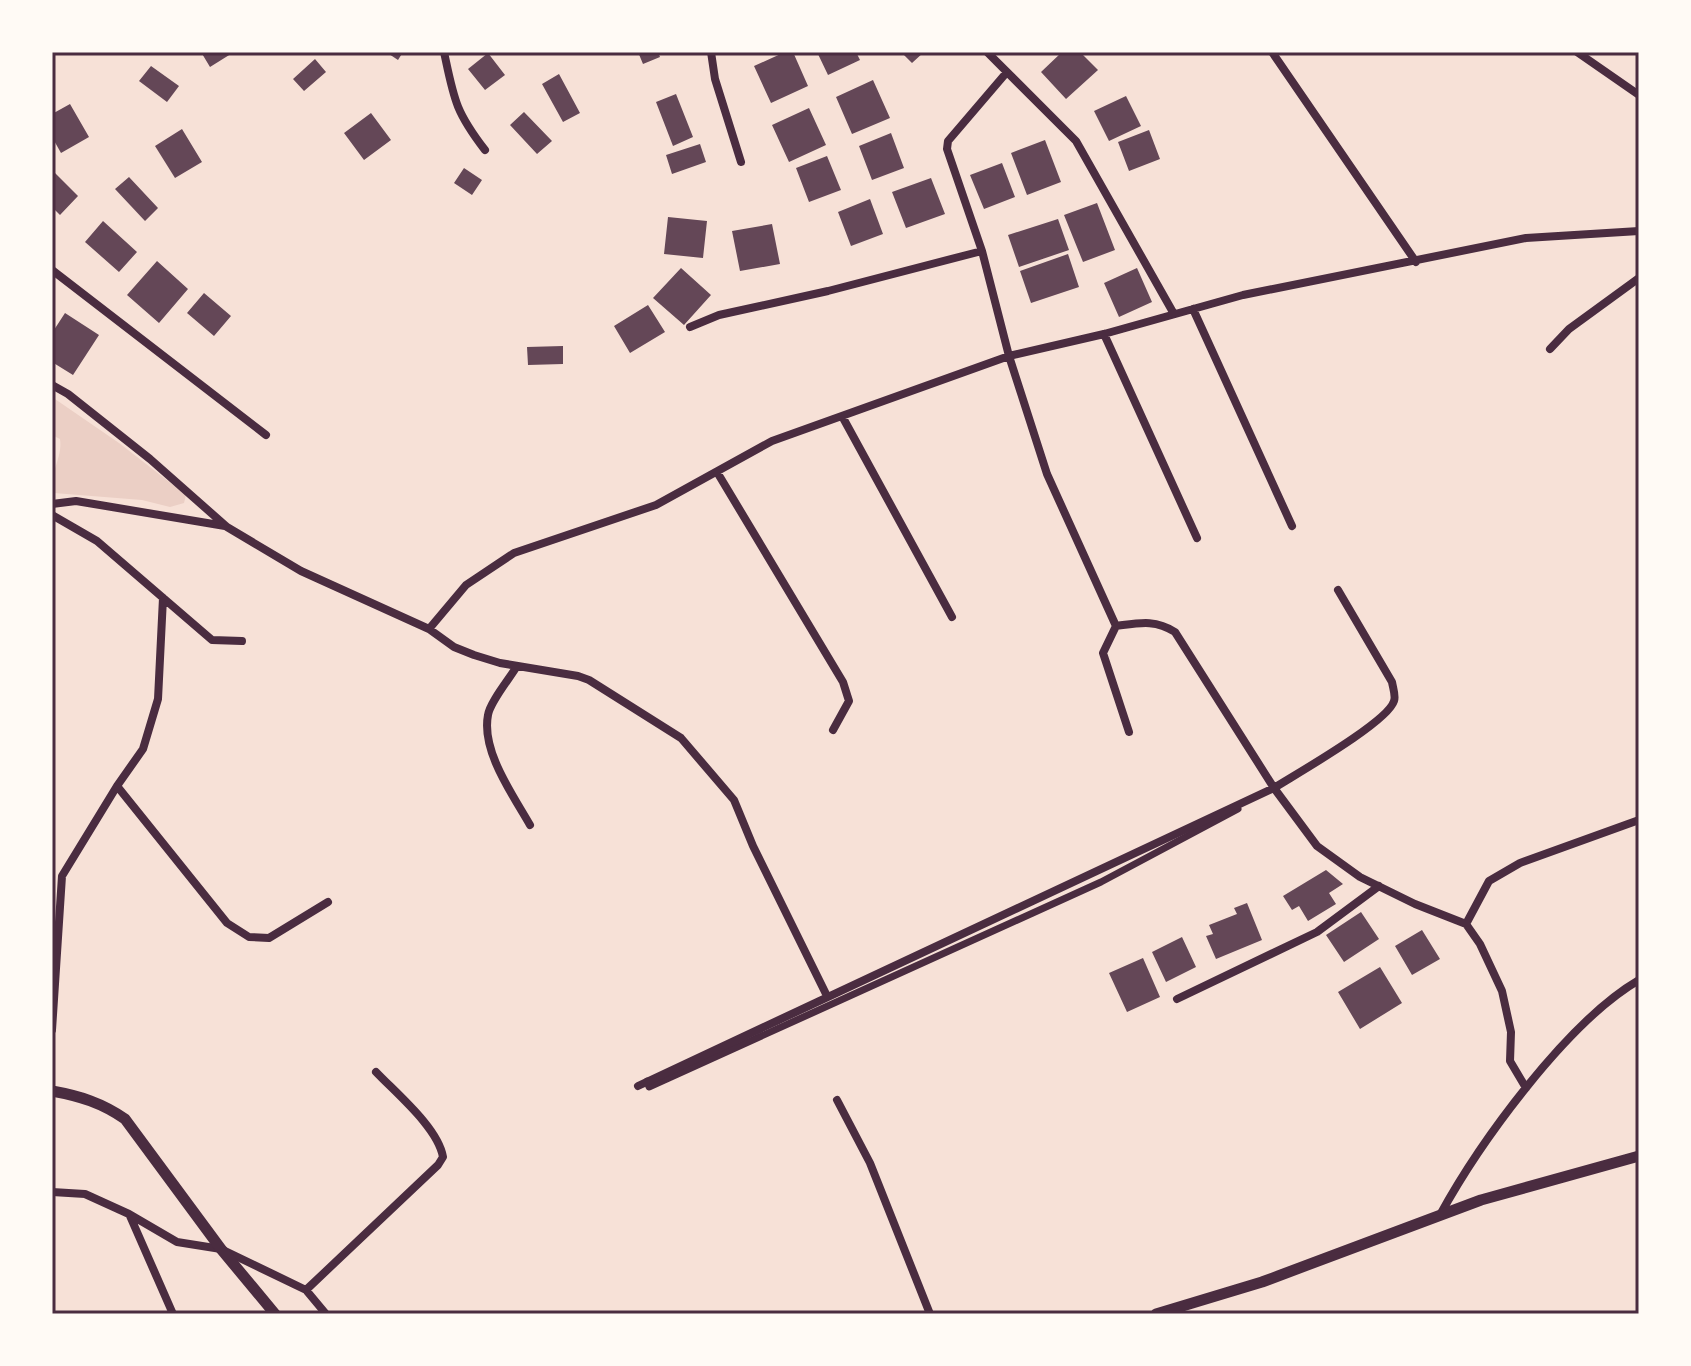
<svg xmlns="http://www.w3.org/2000/svg" width="1691" height="1366" viewBox="0 0 1691 1366" font-family="'Fira Sans',sans-serif">
<rect width="100%" height="100%" fill="#f7e1d7"/>
<path fill="#ebcfc5" d="M52,397L119,443L186,495L184,503L170,507L142,500L54,493C48,473 63,459 60,439L52,435Z"/>
<path fill="#644757" d="M201,52H234L210,67Z
M386,52H403L398,60Z
M638,52H658L660,57L643,64Z
M785,52H793L808,86L771,103L754,66Z
M817,52H856L860,60L828,75Z
M901,52H924L912,63Z
M1062,52H1080L1098,70L1066,99L1041,72Z
M488,53L505,75L485,90L468,69Z
M315,59L326,72L304,91L293,79Z
M151,66L179,86L167,102L139,81Z
M559,74L580,113L563,122L542,84Z
M873,80L890,118L852,134L836,97Z
M676,94L693,137L673,146L656,102Z
M1126,96L1141,126L1109,141L1094,111Z
M70,104L89,137L61,153L52,137V114Z
M809,108L826,145L789,162L772,125Z
M524,112L552,141L537,154L510,125Z
M371,113L391,140L364,160L344,133Z
M182,129L202,162L175,178L155,146Z
M1149,130L1160,159L1129,171L1118,142Z
M891,133L904,168L872,180L859,146Z
M1045,140L1061,182L1027,195L1011,153Z
M700,144L706,162L672,174L666,155Z
M827,156L841,190L809,202L796,168Z
M1002,163L1015,197L984,209L970,175Z
M464,168L482,180L472,195L454,183Z
M52,170L78,196L60,215L52,207Z
M129,177L158,208L145,221L115,189Z
M931,178L945,214L906,228L892,192Z
M870,199L883,234L851,246L838,212Z
M1097,203L1115,250L1083,262L1064,215Z
M668,217L707,221L703,258L664,254Z
M1058,219L1069,250L1019,267L1008,235Z
M103,221L137,252L119,272L85,242Z
M772,224L780,264L740,271L732,231Z
M1068,254L1079,287L1031,303L1020,271Z
M157,261L188,289L159,323L127,295Z
M681,268L711,295L684,325L653,298Z
M1137,268L1152,302L1119,317L1104,283Z
M204,293L231,316L214,336L187,313Z
M648,305L665,332L630,353L614,326Z
M65,313L99,335L73,375L52,362V333Z
M563,346V364L528,365L527,347Z
M1326,870L1343,884L1329,893L1336,904L1308,921L1299,906L1292,910L1283,896Z
M1247,903L1262,940L1216,959L1206,936L1213,934L1209,925L1237,914L1234,908Z
M1361,912L1379,939L1344,962L1326,935Z
M1422,930L1440,959L1412,975L1395,946Z
M1182,937L1196,967L1166,982L1152,952Z
M1143,958L1160,997L1127,1012L1109,973Z
M1380,967L1402,1003L1360,1029L1338,992Z"/>
<g fill="none" stroke-linecap="round" stroke-linejoin="round">
<path stroke="#4a2c40" stroke-width="7" d="M647,1081L649,1087L1101,882L1238,809"/>
<path stroke="#4a2c40" stroke-width="8" d="M444,52C454,99 455,111 485,150
M711,52L715,79L741,162
M987,52L1076,141L1174,314
M1272,52L1416,262
M1577,52L1639,95
M1007,72L948,141L947,149L982,251L1009,356L1047,474L1116,626L1103,653L1129,732
M52,270L266,435
M1193,309L1292,526
M690,327L719,315L828,291L982,251
M1104,334L1197,538
M1550,349L1569,329L1639,278
M52,385L68,394L150,459L227,527L301,571L429,629L454,647L474,655L500,663L578,676L589,680L681,738L734,800L753,846L827,996
M842,416L952,617
M717,472L843,682L849,701L833,730
M52,504L76,501L225,526
M52,515L97,541L212,640L242,641
M1116,626C1139,623 1155,619 1175,632L1274,788L1317,846L1360,877L1415,904L1466,924
M429,629L466,585L514,553L656,505L772,441L1009,356L1104,334L1243,295L1526,238L1639,231
M517,666C510,678 490,702 488,715C481,751 513,795 530,825
M117,786L227,923L249,937L269,938L328,902
M1177,999L1317,932L1379,886
M52,1030L62,876L117,786L143,749L158,699L163,598
M638,1086L1274,788C1296,774 1388,722 1394,701C1396,696 1393,688 1392,682L1338,590
M1526,1088L1510,1061L1511,1032L1502,991L1480,944L1466,924L1489,881L1520,863L1639,820
M837,1100L870,1163L930,1314
M52,1192L85,1194L129,1214L177,1242L221,1249L306,1290L326,1314
M1440,1215C1480,1142 1567,1022 1639,980
M130,1216L173,1314
M306,1290L438,1165L443,1157C438,1128 397,1094 376,1072"/>
<path stroke="#4a2c40" stroke-width="11" d="M52,1091C80,1096 102,1103 125,1119L221,1249L275,1314
M1156,1314L1262,1282L1481,1200L1639,1156"/>
</g>
<rect width="1691" height="1366" fill="none" stroke="#fffaf5" stroke-width="108"/>
<rect x="54" y="54" width="1583" height="1258" fill="none" stroke="#4a2c40" stroke-width="3"/>
</svg>
